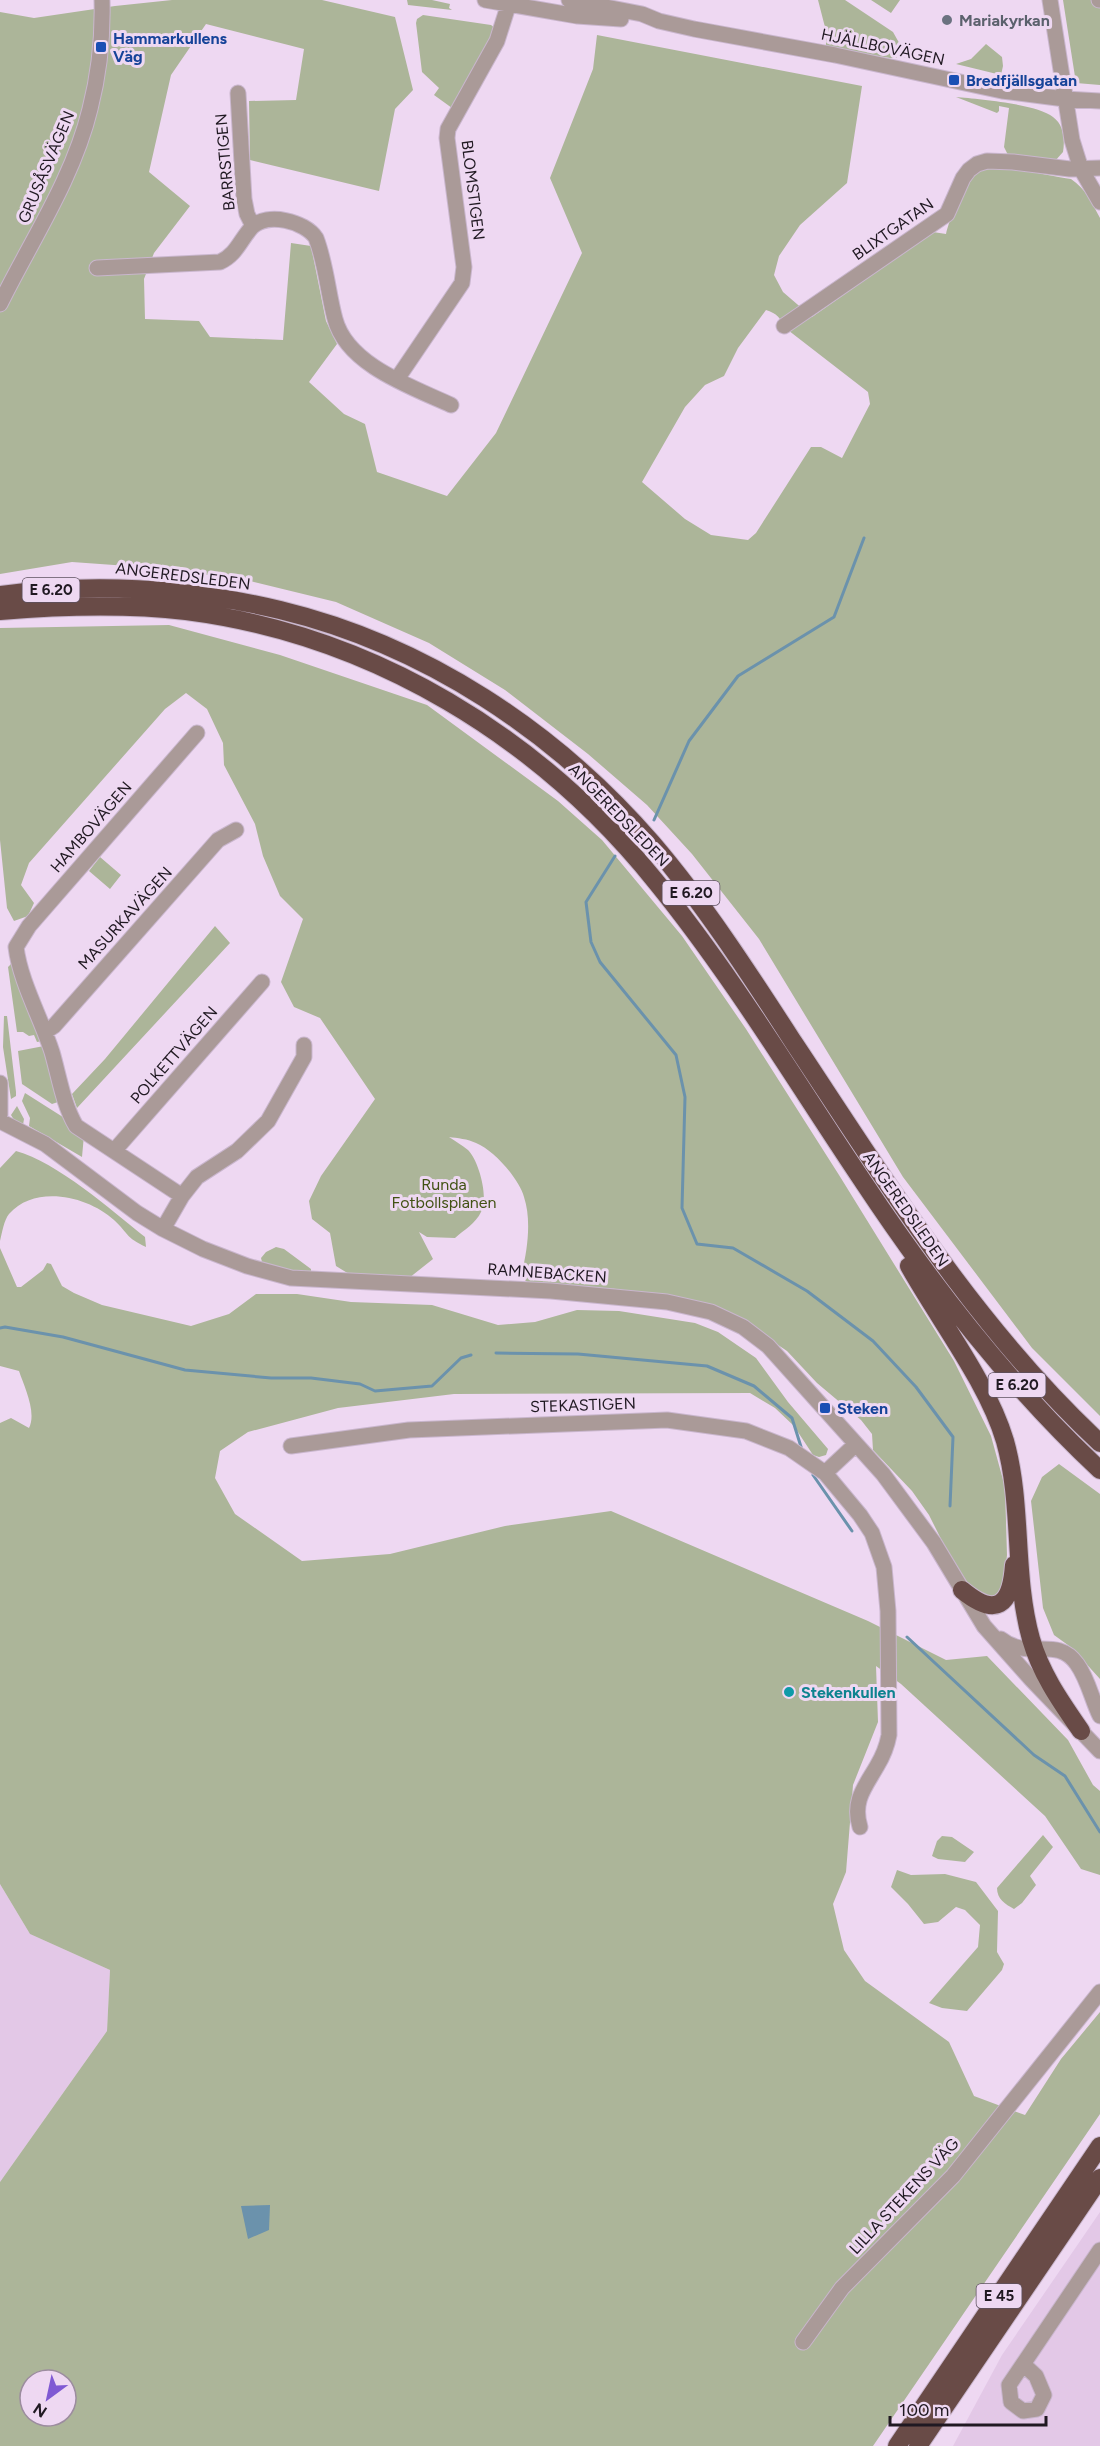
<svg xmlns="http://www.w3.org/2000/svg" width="1100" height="2446" viewBox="0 0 1100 2446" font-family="Figtree,sans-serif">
<rect width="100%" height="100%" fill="#eed8f2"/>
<path fill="#e3c8e7" d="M0,1884L30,1934L110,1970L107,2031L0,2182Z
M1100,2212V2446H953L1002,2355Z"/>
<path fill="#acb599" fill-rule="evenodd" d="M172,0H322L395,17L413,90L395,109L379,191L250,160L249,101L296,100L304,49L206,24L171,75L149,172L190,206L154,253L144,279L145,319L199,321L210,337L283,340L291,243L311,246L326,321L337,344L309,382L344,414L365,424L377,472L447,496L496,433L582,253L550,178L593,69L597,35L862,86L847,183L800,225L779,256L774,275L783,292L812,317L933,232L946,234C949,220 964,180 978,172C997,162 1049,176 1071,179C1086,189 1092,203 1100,218V1416L1032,1348L903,1177L759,939L692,854L647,805L588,754L505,690L429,643L336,602L242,579L142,567L72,562L0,574V12L34,18L115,6ZM766,310C776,313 781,318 784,327L868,392L870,404L842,458L821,447H811L756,533L748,540L711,535L685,519L642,482L685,407L705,385L724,376L738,348Z
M407,0H432L450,4L449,8L452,10L408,5Z
M818,0H845L893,32L907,57L890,58L826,47V31Z
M871,0H900L891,13Z
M1063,0H1100V85L1076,83Z
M423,15L491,25L495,28L452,108L434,95L439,88L422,72L416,23L417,19Z
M986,44L1002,57L1003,66L1001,75L956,64L971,59Z
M956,97C978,99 1037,104 1053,117C1064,125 1065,140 1063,152L1055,161L1008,155L1004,147L1009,108L999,106V111L997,113Z
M169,625L280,655L427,705L558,801L602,840L682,936L746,1029L839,1175L954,1361L991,1436L1005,1487L1007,1555L1004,1584L994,1597H982L963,1583L929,1515L912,1491L873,1450L872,1434L861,1420L817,1383L787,1351L736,1317L695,1302L616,1289L527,1282L521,1276C527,1253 532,1221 524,1197C519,1179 494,1150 476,1143C468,1139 457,1138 449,1137C455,1141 462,1145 468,1150C479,1161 489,1198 481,1212C476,1223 464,1230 455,1238L427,1237L419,1232L433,1259L409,1278L349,1274L336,1266L330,1233L312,1219L309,1201L321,1176L375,1099L320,1018L294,1007L281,982L303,919L280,896L263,856L255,824L224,765L223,743L207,709L186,693L165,709L29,863L21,885L34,903L28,916L14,921L7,908L0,840V628Z
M100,857L121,875L110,889L89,871Z
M215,926L230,943L77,1108L72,1094L105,1059Z
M11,964L16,968L42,1041L37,1042L34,1035L29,1036L23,1032H17L8,967Z
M4,1016H7L16,1092V1096L11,1099L3,1047Z
M44,1046L61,1101L52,1104L22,1084L18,1051Z
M25,1093L66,1119L84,1135L82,1157L29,1126L30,1118L22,1101Z
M17,1106L24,1119L23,1125L14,1120L11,1115Z
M16,1151C57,1162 111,1210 145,1237L146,1247C125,1237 129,1234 114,1220C88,1196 35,1184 9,1214C4,1220 2,1233 0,1241V1168Z
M276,1247L284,1249L311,1269V1272L298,1273L262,1262L261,1258L266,1252Z
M0,1248L17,1287H21L43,1270L47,1263L51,1264L62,1286L74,1293L102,1305L191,1326L229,1314L256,1294H297L351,1302L432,1305L498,1325L535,1322L577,1310L619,1311L695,1323L718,1332L756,1358L788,1402L828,1449L826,1455L819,1457L813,1455L794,1426L775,1408L750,1393L454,1394L338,1408L248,1432L220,1451L215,1478L235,1514L302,1561L390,1554L505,1526L611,1511L868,1621L946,1660L987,1656L1068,1740L1093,1785L1100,1791V1875L1081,1869L1045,1816L901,1684L876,1666L878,1722L853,1785L846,1872L833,1904L844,1950L865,1981L949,2042L974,2096L1025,2115L1061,2059L1100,2012V2114L873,2446H0V2182L107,2031L110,1970L30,1934L0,1884V1423L11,1418L29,1428C37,1412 24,1386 19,1371L0,1366ZM30,2380H66V2416H30Z
M1059,1464L1100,1494V1679L1072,1648L1054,1635L1043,1608L1031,1501L1042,1477Z
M1043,1835L1053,1847L1030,1876L1036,1885L1022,1903L1014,1909C1005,1904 997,1899 997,1888Z
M942,1836L952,1837L974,1852L965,1862L938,1859L932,1856L937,1841Z
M897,1870L911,1875L945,1874L976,1882L998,1911L997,1952L1004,1964L1002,1970L967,2011L942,2008L929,2003L978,1947L980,1925L965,1910L956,1907L938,1922L924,1924L908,1904L891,1887Z"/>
<path fill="#6b92ac" d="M270,2205L269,2230L248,2239L241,2206Z"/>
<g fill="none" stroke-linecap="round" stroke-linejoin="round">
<path stroke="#6b92ac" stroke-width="3" d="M654,820L689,741L738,676L834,617L864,538
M615,856L586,902L591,942L600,962L676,1055L685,1097L682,1208L697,1244L733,1248L807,1291L873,1341L916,1387L953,1437L950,1506
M0,1328L5,1327L63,1337L185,1370L271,1378H311L360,1384L375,1391L432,1386L461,1358L471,1355
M496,1353L578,1354L707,1366L754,1386L792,1418L802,1450
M813,1475L852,1531
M907,1637L1034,1755L1065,1776L1100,1832"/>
<defs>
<path id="minor" d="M485,0L577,16L621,19
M569,0L642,14L659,21L694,29L835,55L1002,91L1065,99L1100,101
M1050,0L1072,140L1081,169L1100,202
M1099,0H1100
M238,93L244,199L247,214L253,226
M97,268L220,262C237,254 240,240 252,227C267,212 305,221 316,238C326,264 328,293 335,319C347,365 412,387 451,405
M0,304C31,241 73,179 90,109C99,74 103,36 102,0
M784,326L947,214L963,178L969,170L977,164L987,161L1013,162L1070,169L1100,168
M397,379L462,283L464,267L447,138L448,129L497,41L510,0
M45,1032L54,1026L218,840L236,830
M0,1083V1115
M0,1121L45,1144L137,1213L163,1229L203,1249L247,1266L291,1278L551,1291L667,1302L711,1312L743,1327L768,1346L883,1474L934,1543L984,1626L1031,1679L1100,1751
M114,1151L262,982
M182,1196L76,1126C63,1104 59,1076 52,1052C41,1018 20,981 16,947L29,926L197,733
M163,1229L182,1196L197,1177L237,1151L268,1121L304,1057V1045
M291,1446L409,1430L667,1420L746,1431L789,1448L825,1473L856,1444
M825,1473L860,1515L872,1533L884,1567L888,1611L889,1735C887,1746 883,1756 877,1766C865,1787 852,1801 860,1827
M1001,1639C1028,1661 1057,1635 1077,1664C1088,1679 1092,1700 1100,1716
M803,2342L842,2288L953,2176L1100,1992
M1023,2364L1036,2376L1044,2395L1037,2409L1023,2411L1011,2402L1009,2385L1100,2250"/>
<path id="highway" d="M0,595C94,582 188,588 280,610C425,645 555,731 652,843C705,905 750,975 794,1043C887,1183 976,1328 1100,1443
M0,611C61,606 124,604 186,611C373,635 540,737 657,883C734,978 796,1082 864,1183C933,1287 1009,1385 1100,1470
M909,1266C939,1320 988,1383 1005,1441C1023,1505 1013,1575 1031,1639C1041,1674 1061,1702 1081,1731
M962,1590C996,1618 1011,1606 1014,1565
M897,2446L1100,2146
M918,2446L1100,2178"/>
</defs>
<use href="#minor" stroke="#c9b6cd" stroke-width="17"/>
<use href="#highway" stroke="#c9b6cd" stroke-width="20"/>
<use href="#minor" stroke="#aa9a98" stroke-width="15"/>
<use href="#highway" stroke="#694b47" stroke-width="18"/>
</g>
<circle fill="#6b7280" stroke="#eed8f2" stroke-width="2" cx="947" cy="20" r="6"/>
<g fill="#1a4fb4" stroke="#eed8f2" stroke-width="2">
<rect x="95" y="41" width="12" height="12" rx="3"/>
<rect x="948" y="74" width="12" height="12" rx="3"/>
<rect x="819" y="1402" width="12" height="12" rx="3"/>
</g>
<circle fill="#0f9aa8" stroke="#eed8f2" stroke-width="2" cx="789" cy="1692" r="6"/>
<g text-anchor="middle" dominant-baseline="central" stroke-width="6" stroke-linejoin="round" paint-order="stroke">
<g fill="#eed8f2" stroke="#5e5260" stroke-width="1.5">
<rect x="22.5" y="578" width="57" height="24" rx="4.5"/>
<rect x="662.5" y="881" width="57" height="24" rx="4.5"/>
<rect x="988.5" y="1373" width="57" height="24" rx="4.5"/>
<rect x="976.5" y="2284" width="45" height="24" rx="4.5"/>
</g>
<g font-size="15" font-weight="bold" fill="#201922">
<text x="51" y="590">E 6.20</text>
<text x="691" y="893">E 6.20</text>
<text x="1017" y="1385">E 6.20</text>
<text x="999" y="2296">E 45</text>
</g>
<g font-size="16" font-weight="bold" fill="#5b616d" stroke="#eed8f2" text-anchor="start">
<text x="959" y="20">Mariakyrkan</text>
</g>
<g font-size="16" font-weight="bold" fill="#164399" stroke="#eed8f2" text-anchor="start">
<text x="113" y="38">Hammarkullens<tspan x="113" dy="18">Väg</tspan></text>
<text x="966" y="80">Bredfjällsgatan</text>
<text x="837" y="1408">Steken</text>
</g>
<g font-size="16" fill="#201922" stroke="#eed8f2">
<text transform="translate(883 47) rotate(12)">HJÄLLBOVÄGEN</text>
<text transform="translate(225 162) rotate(-95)">BARRSTIGEN</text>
<text transform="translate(46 167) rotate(-67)">GRUSÅSVÄGEN</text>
<text transform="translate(473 190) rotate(83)">BLOMSTIGEN</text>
<text transform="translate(893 229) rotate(-35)">BLIXTGATAN</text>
<text transform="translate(183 576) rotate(7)">ANGEREDSLEDEN</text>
<text transform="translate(619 815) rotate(46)">ANGEREDSLEDEN</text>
<text transform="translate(91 827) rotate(-49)">HAMBOVÄGEN</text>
<text transform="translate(125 918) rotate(-48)">MASURKAVÄGEN</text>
<text transform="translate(174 1055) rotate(-49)">POLKETTVÄGEN</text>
<text transform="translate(906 1209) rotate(55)">ANGEREDSLEDEN</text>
<text transform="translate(547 1273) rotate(4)">RAMNEBACKEN</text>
<text transform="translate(583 1405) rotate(-2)">STEKASTIGEN</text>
<text transform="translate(904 2196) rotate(-47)">LILLA STEKENS VÄG</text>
</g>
<g font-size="16" fill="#425214" stroke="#eed8f2">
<text x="444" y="1184">Runda<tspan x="444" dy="18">Fotbollsplanen</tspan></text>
</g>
<g font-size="16" font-weight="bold" fill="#0d838f" stroke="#eed8f2" text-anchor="start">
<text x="801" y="1692">Stekenkullen</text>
</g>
</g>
<g transform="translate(48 2398) rotate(213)"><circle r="28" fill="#eed8f2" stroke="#9c8c9f" stroke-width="1.5"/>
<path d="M0-4.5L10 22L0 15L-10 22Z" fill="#7f59d3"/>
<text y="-9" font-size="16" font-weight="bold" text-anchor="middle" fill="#201922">N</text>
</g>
<path d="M890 2416v9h156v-9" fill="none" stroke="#201922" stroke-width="3"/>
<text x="899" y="2416" font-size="18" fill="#201922" stroke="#eed8f2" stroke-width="4.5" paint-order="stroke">100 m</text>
</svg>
